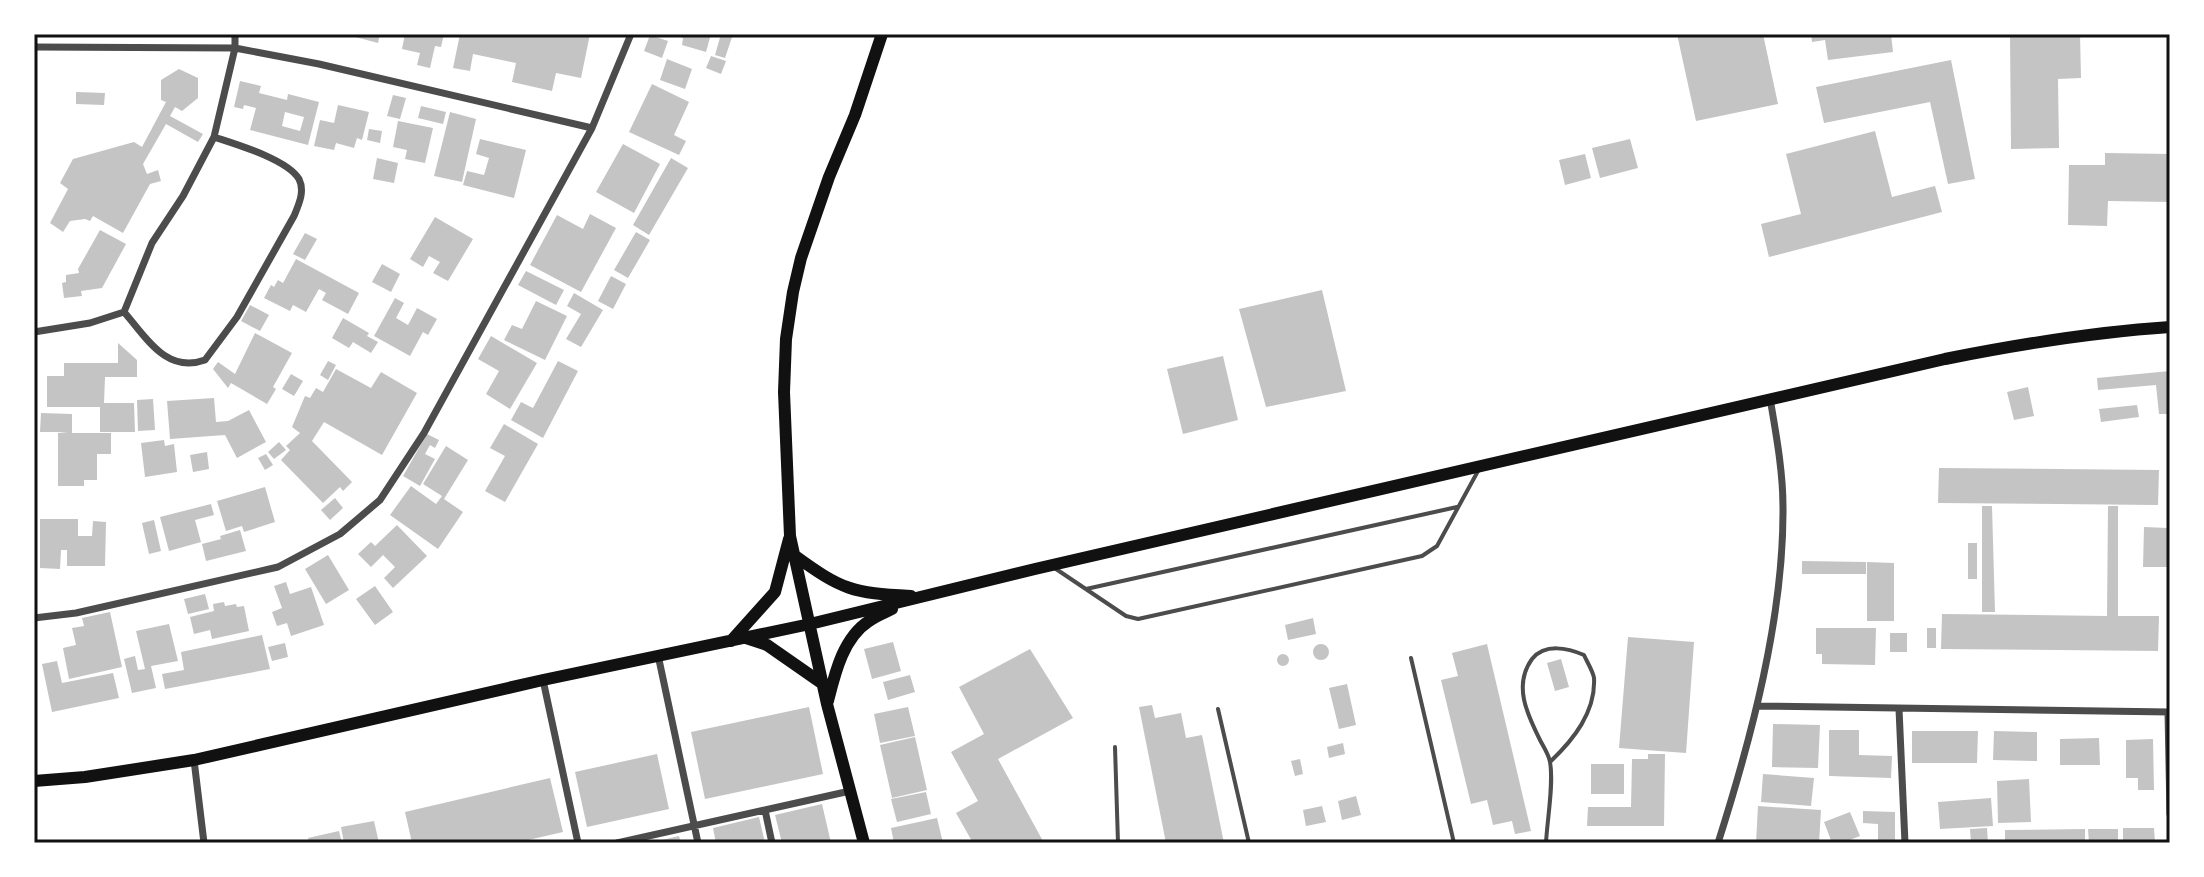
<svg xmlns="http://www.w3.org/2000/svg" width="2204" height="877" viewBox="0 0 2204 877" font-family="'Sofia Sans Condensed',sans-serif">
<rect width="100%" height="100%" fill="#fff"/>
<path fill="#c4c4c4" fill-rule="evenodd" d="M344,34H380L378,43Z
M405,34H444L441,47L435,46L430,68L417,65L420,53L402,49Z
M460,34H590L581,78L556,73L552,91L512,82L516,63L473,54L470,71L453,68Z
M671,34H711L706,52L682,45L683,38Z
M721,34H733L725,58L715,55Z
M1677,34H1763L1778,104L1696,121Z
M1811,34H1891L1893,52L1828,60L1825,40L1812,42Z
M2028,34H2080L2081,78L2058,79L2059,148L2011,149L2010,35Z
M650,35L668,41L662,58L644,51Z
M711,56L726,61L721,74L706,68Z
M667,59L692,69L685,89L660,80Z
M1951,60L1975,179L1948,184L1930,102L1824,123L1816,87Z
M179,69L198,78V98L182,111L175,107L170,116L203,134L198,142L166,124L143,164L147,174L158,170L161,181L150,184L123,233L93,216L90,221L85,219L70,221L63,232L50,223L68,189L60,183L73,159L134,142L142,147L166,102L161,100V80Z
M240,81L261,86L259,93L287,100L288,94L319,102L308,145L250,130L256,108L244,105L243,109L234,107ZM285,112L304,117L300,131L282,126Z
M652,84L689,102L674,135L686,141L679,155L629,132Z
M76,92L105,93L104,105L76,104Z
M393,95L406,98L400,119L387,116Z
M338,105L369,112L362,140L357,138L354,148L336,143L334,150L314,146L320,120L334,123Z
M421,106L446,112L443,124L418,118Z
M450,112L476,119L462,182L434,176Z
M398,121L433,128L425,163L405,159L407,150L393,147Z
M369,129L382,131L380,143L367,140Z
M1875,131L1892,197L1935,186L1942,212L1769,257L1761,224L1801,214L1786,154Z
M480,139L526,150L514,198L463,185L467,171L484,175L489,158L476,154Z
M1630,139L1638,168L1600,178L1592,148Z
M623,144L660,164L634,213L596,192Z
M2105,153L2170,154V202L2108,201L2107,226L2068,225L2069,165H2105Z
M1585,154L1591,178L1565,185L1559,160Z
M377,158L398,163L394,183L373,179Z
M671,158L688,168L649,235L633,225Z
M590,214L616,228L581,292L530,265L557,215L583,229Z
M435,217L473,239L448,281L433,273L440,262L429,256L423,267L410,259Z
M100,230L126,244L102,288L81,291L82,296L64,298L62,283L66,282V275L79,273L78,269Z
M636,232L650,240L628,278L614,270Z
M305,233L317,239L305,260L293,254Z
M296,259L359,293L348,314L322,300L326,293L319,289L306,312L293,305L290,311L264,298L271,285L274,287L278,280L283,283Z
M382,264L400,274L391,292L372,282Z
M526,271L564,290L556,305L518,285Z
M611,276L626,284L613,309L598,301Z
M1322,290L1346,391L1266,407L1239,309Z
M574,293L603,310L581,347L566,339L581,314L567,306Z
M395,298L404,303L396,318L408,325L417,308L437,319L428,335L423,332L410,356L374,336Z
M536,301L567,316L545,360L504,340L512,325L522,329Z
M250,305L269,315L260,331L241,321Z
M343,318L369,333L367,336L378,342L371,353L353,342L349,348L332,338Z
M255,333L292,353L273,387L276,389L267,404L231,383L228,388L213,369L218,362L235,374Z
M491,336L537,363L510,409L486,394L499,371L478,359Z
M118,343L137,360V377H105L104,403H134L135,432H100V407H47V376H64V363H118Z
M1223,356L1238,420L1183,434L1167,369Z
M328,361L336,365L328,380L320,375Z
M558,361L578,371L543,438L511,420L521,402L533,408Z
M336,369L371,388L381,372L417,393L382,455L324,422L312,441L352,482L343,491L340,487L323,503L281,460L290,450L286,446L300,433L292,427L305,396L310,398L316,388L323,392Z
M2170,371V414H2159L2156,385L2098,390L2097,378Z
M291,374L303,381L294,396L282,389Z
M2028,387L2034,416L2014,420L2007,392Z
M214,398L216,422L228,421L249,410L266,442L237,458L225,435L170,439L167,401Z
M153,399L155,430L138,431L137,400Z
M2137,405L2139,417L2101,422L2099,409Z
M41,413L72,414V433H111V454H97V480H84V486H58V433L68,432H40Z
M504,424L538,444L505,502L485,491L505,456L490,448Z
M427,434L439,440L435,448L430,445L425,454L435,459L420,486L403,476Z
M164,440L165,446L174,444L177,472L145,477L141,443Z
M279,442L286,450L274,459L268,452Z
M446,446L468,460L444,499L463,512L438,549L390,515L411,486L436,504L442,496L423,484Z
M207,452L209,469L193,472L190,455Z
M266,454L273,465L265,470L258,458Z
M1939,468L2159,470L2158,505L1938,503Z
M265,487L275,522L244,532L242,526L226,531L217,501Z
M335,498L343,508L330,520L321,510Z
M211,504L214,515L195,520L201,542L169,551L160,517Z
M1982,506H1992L1995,612H1982Z
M2108,506H2118V616H2159L2158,651L1941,649L1942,614L2107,616Z
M40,519H78V536H92L93,521L106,522L105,566H67V550H61L60,569L40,568Z
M154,520L161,551L149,554L142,523Z
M397,525L427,556L393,588L384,578L395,567L383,555L371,567L358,554L371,542L375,546Z
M2144,527L2168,528V567H2143Z
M240,530L246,551L206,561L202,544L221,539L220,536Z
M1968,543H1977V579H1968Z
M328,555L349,590L326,604L305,569Z
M1802,561L1866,562V574H1802Z
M1867,562L1894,563V621H1867Z
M286,582L290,594L311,587L324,625L291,636L287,623L277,626L272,612L282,608L274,586Z
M375,586L393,612L375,625L356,599Z
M205,594L209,609L188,614L184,599Z
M224,602L225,606L236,604L237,607L244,606L249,631L212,639L210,630L194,634L190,617L214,611L213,604Z
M110,612L122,667L69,679L63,648L76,645L72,628L84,626L82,618Z
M1313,618L1316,634L1288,640L1285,625Z
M169,624L178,661L151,666L156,688L132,693L124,659L135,656L138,670L145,669L136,631Z
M1816,628H1876L1875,665L1822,664V654H1816Z
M1927,628H1936V648H1927Z
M1890,633H1907V652H1890Z
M262,635L270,669L165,689L162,674L184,670L181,652Z
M1628,637L1694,642L1686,753L1619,748Z
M893,642L901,671L872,679L864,649Z
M285,643L288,657L272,661L268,647Z
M1313 652a8 8 0 1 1 16 0a8 8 0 1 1-16 0Z
M1487,644L1531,831L1515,834L1512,821L1493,825L1487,800L1471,804L1441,680L1458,676L1452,653Z
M1030,649L1073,718L998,759L1044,843H973L956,813L978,801L951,752L984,734L959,687Z
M1277 660a6 6 0 1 1 12 0a6 6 0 1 1-12 0Z
M1561,659L1569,687L1555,691L1547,663Z
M57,661L62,683L113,673L119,698L52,712L42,664Z
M910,675L915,692L888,700L883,682Z
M1347,684L1356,725L1339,729L1329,688Z
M1152,705L1155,718L1181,713L1186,738L1202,735L1224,843H1166L1139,707Z
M809,707L823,774L705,799L691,732Z
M908,707L915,736L880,743L874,714Z
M1773,724L1820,725L1818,768L1772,767Z
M1829,730H1859V755L1892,756L1891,778L1829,776Z
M1912,731H1978L1977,763H1912Z
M1994,731L2037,732V761L1993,760Z
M915,737L927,790L892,798L880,745Z
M2099,738L2100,765H2060V739Z
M2153,739L2154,790H2138V778H2126V740Z
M1343,743L1345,754L1329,758L1327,747Z
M657,754L669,809L587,827L575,772Z
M1648,754H1665L1664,826H1587L1588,807H1631L1632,759H1648Z
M1300,759L1303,774L1295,776L1291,761Z
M1591,764H1624V794H1591Z
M1763,774L1814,778L1811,806L1761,802Z
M550,778L563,832L515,843H412L405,812Z
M2029,779L2031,822L1998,823L1997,781Z
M926,792L931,814L897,822L891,799Z
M1356,796L1361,815L1342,820L1338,801Z
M1991,798L1993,826L1940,829L1938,802Z
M822,804L831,843H782L775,815Z
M1322,806L1326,822L1306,826L1303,810Z
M1758,806L1821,810L1819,843H1756Z
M1863,811L1895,812V843H1878V824L1863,823Z
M1850,812L1860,836L1842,843H1832L1824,822Z
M759,817L765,843H716L713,828Z
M937,818L943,843H894L891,828Z
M374,821L379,843H344L341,827Z
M1987,828L1988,843H1971L1970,829Z
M2123,828H2154L2155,843H2123Z
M2085,829V843H2005V830Z
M2088,829H2118V843H2089Z
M339,831L342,843H309L308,838Z
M679,836L681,843H654V842Z"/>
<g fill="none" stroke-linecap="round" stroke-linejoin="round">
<path stroke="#4c4c4c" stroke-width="4" d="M1056,569L1126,616L1138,619L1422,556L1437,546L1478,471
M1086,589L1457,507
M1411,658L1454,843
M1218,709L1249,843
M1115,747L1118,843
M1546,843C1547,821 1554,783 1550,762C1549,755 1543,746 1540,740C1527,714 1513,685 1532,659C1545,643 1568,648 1584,655C1587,662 1593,671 1594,678C1596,712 1573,740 1551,761"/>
<path stroke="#4c4c4c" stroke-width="7" d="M34,47L235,48L319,64L592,128
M124,312C146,337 166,374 205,360L237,317L294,216C299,204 305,191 299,179C287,159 235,144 214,137
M34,332L90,323L124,312L152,243L183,196L214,137L235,48V34
M34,618L76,613L278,567L340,534L380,500L424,433L592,128L631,34
M658,655L698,843
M543,680L578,843
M1758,706L2170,712
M1899,709L1905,843
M2168,712L2170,814
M194,760L204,843
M765,810L772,843
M617,843L850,791
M1718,843C1751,739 1784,617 1783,507C1783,471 1776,434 1770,398"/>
<path stroke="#111" stroke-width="12" d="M794,555C842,590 852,593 911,596
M746,638L767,645L823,684
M731,641L775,592L789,539
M828,701C835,673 843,638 869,621C876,616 884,613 892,609
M34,781L85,777L194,760L543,680L810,624L1035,569L1945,359C2020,344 2094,332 2170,327
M864,843L827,704L790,536L784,392L786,339L793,292L801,258L829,177L855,115L882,34"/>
</g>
<rect width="2204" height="877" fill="none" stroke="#ffffff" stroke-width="72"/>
<rect x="36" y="36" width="2132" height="805" fill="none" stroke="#111" stroke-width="3"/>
</svg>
